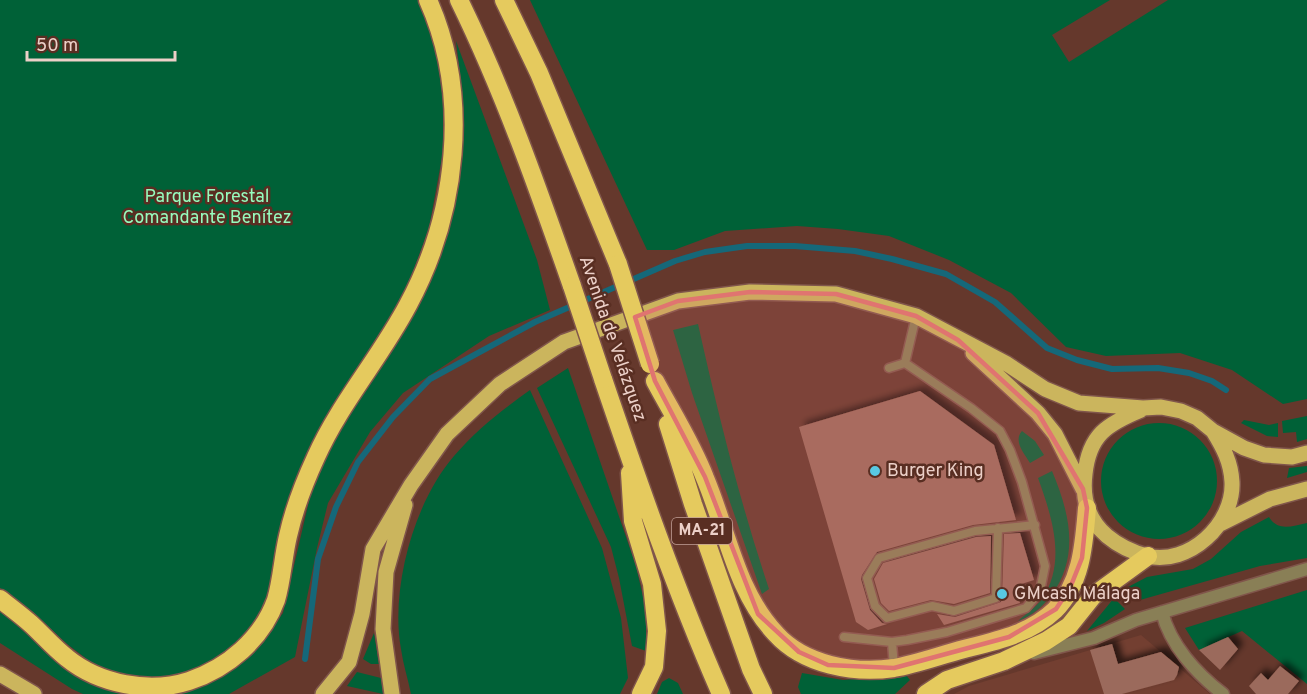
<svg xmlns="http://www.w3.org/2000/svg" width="1307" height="694" viewBox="0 0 1307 694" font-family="Overpass,sans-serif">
<defs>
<filter id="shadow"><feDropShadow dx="5.5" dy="-5.5" stdDeviation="3" flood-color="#0009"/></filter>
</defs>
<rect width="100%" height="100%" fill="#65382c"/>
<path fill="#733f31" d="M1141,635L1210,694H954L969,686Z"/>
<path fill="#006137" d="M0,0H420L435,41L443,101V152L429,228L407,288L310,452L270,593L260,619L239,644L205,667L165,678L124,676L92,663L67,644L33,612L0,588Z
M530,0H1110L1052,35L1069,62L1168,0H1307V399L1283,404L1232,370L1180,353L1106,356L1066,347L1011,293L949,260L889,236L838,229L797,226L725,231L674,250H647Z
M456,41L537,260L550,310L489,336L403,393L370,432L328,503L317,548L295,657L229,694H164L262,641L283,613L312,488L333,439L396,340L427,287L447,236L458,183L463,120L460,74Z
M698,324C718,414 740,502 769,589L762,594L692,393L673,330Z
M568,368L636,566L646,610V651L632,646L619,578L611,547L537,388Z
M530,390L602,548L621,618L628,678L620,694H411C408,679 403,664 401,649C390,589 414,502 454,456C476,430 502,410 530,390Z
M1307,416V439L1297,442L1296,432L1283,433L1282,421Z
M1244,420L1269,425L1278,423V437L1267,436L1241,423Z
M1101 481a58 58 0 1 1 116 0a58 58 0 1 1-116 0Z
M1022,431L1035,441L1044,455L1030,463C1024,453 1013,441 1022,431Z
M1307,466V472L1287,478L1289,468Z
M1052,471C1070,514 1080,556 1051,596C1042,607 1032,616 1018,621C1026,614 1036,607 1042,599C1067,562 1052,517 1038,478Z
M1269,517C1278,532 1292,526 1307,523V558L1260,566L1140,600L1128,587L1147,577L1193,569L1211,559L1241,532Z
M1307,590V684L1242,631L1199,650L1185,628Z
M1114,598L1125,609L1104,623L1087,631Z
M0,610L32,634L84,677L118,692L144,694H83L72,689L0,643Z
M374,633L379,664H371L363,659Z
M357,672L381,678L383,694L347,686Z
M802,673L843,680L906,675L910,680L895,694H801L798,687Z
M669,678L678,683L683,694H657L662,682Z"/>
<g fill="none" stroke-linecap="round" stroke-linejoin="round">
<path stroke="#156879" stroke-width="6" d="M305,659L318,559L336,507L358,462L393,417L430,379L535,322L675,261L705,252L747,246H795L855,251L892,259L946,274L995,302L1047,348L1077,360L1112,369L1158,368L1189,373L1212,381L1226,390"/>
</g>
<path fill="#9b6a5c" filter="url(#shadow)" d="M920,391L994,445L1016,520L973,525L877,552L862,575L861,579L870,610L882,623L887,624L868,630L856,622L799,427Z
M1020,533L1034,580L1015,586L1020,603L944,625L937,614L955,617L1001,602L1002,598L1004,534Z
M991,536L990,593L954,604L931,600L889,611L881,603L874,579L883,563L976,537Z
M1228,637L1238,649L1220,670L1199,650Z
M1112,644L1118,664L1161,652L1179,667L1177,675L1174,680L1122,694H1104L1090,650Z
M1280,666L1299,681L1288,694H1256L1249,686L1261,673L1268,680Z"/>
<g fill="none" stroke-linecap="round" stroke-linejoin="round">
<defs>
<path id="lane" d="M905,363L916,316
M889,368L905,363
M998,528L996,598L954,611L932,606L887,618L875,606L867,578L879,558L975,531L1035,525
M844,637L892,642L907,640L947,632L1026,608L1040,591L1045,566L1022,482L1010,450L1000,431L971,408L905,363
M892,642L894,668"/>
<path id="street" d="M1162,612C1170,645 1197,674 1223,694
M1034,653L1094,638L1136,620L1307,569"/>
<path id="primary" d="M973,353L1038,413L1055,434L1083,489
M1141,410C1107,424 1089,435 1085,474C1082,498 1088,520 1107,536C1119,546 1131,552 1147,556C1189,566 1234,524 1232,482C1231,462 1223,447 1213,431
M1220,524L1270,499L1307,489
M0,674L34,694
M323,694L349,662L362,614L373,549L411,485L447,434L500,384L564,342L678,301L750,292L836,294L916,316L1007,364L1045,389L1079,403L1143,408L1161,407L1181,411L1197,418L1213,431L1244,448L1264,455L1292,457L1307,453
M392,694L383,629L386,572L405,505"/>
<path id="highway" d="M459,0C504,92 538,189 572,286
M504,0L539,73L618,264
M603,379C639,485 676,591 721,694
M655,381C672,413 692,444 705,478C727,530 736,592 776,634C804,665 854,674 894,668C917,664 941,655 964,649C996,641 1030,634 1055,610C1082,583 1084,543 1087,508
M668,424L693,504L751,669L763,694
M630,473L633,521L652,584L657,631L654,667L641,694
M0,599C10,607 21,615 31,624C43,635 54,648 67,658C99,684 149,694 189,681C228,668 262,639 276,600C282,580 283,557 288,536C294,509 304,483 316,457C340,403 380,358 408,305C457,214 471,96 428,0
M926,694L947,680L1004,661L1046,641L1069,626L1093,596L1148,556"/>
</defs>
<use href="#lane" stroke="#80564b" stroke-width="11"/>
<use href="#street" stroke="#80564b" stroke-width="15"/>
<use href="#primary" stroke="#80564b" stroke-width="18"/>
<use href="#highway" stroke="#80564b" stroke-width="21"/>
<use href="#lane" stroke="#897f56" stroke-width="8"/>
<use href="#street" stroke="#897f56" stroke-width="12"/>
<use href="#primary" stroke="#cbb55d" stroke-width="15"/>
<use href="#highway" stroke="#e5ca5e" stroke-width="18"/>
<defs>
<path id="highway-bridge" d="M618,264L650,364
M572,286L603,379"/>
</defs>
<use href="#highway-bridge" stroke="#80564b" stroke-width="21" stroke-linecap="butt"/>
<use href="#highway-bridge" stroke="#e5ca5e" stroke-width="18"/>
</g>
<path fill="#e07470" fill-opacity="0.2" stroke="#e07470" stroke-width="4.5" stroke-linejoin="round" d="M750,292L836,294L916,316L958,340L1038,413L1083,489L1087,508L1082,558L1070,588L1056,609L1009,637L894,668L828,665L799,652L758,614L705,477L655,381L635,317L678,301Z"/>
<g fill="#58c9e3" stroke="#592e22" stroke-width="2">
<circle cx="875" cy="471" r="6"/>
<circle cx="1002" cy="594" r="6"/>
</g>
<g text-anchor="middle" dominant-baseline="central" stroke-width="5" stroke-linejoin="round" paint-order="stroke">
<rect fill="#592e22" stroke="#c09f96" stroke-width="1.5" x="672" y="518" width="60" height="26" rx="4.5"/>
<g font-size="16" font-weight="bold" fill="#ecd0c8">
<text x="702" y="531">MA-21</text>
</g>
<g font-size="18" fill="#96fbbd" stroke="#592e22">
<text x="207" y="197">Parque Forestal<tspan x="207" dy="21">Comandante Benítez</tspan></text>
</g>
<g font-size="18" fill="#ecd0c8" stroke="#592e22">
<text transform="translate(612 339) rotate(71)">Avenida de Velázquez</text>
</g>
<g font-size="18" fill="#ecd0c8" stroke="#592e22" text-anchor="start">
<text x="887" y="471">Burger King</text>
<text x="1014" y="594">GMcash Málaga</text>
</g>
</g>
<path d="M27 51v9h148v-9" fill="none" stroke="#ecd0c8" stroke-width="3"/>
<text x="36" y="51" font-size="18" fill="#ecd0c8" stroke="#592e22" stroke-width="4.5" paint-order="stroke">50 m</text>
</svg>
